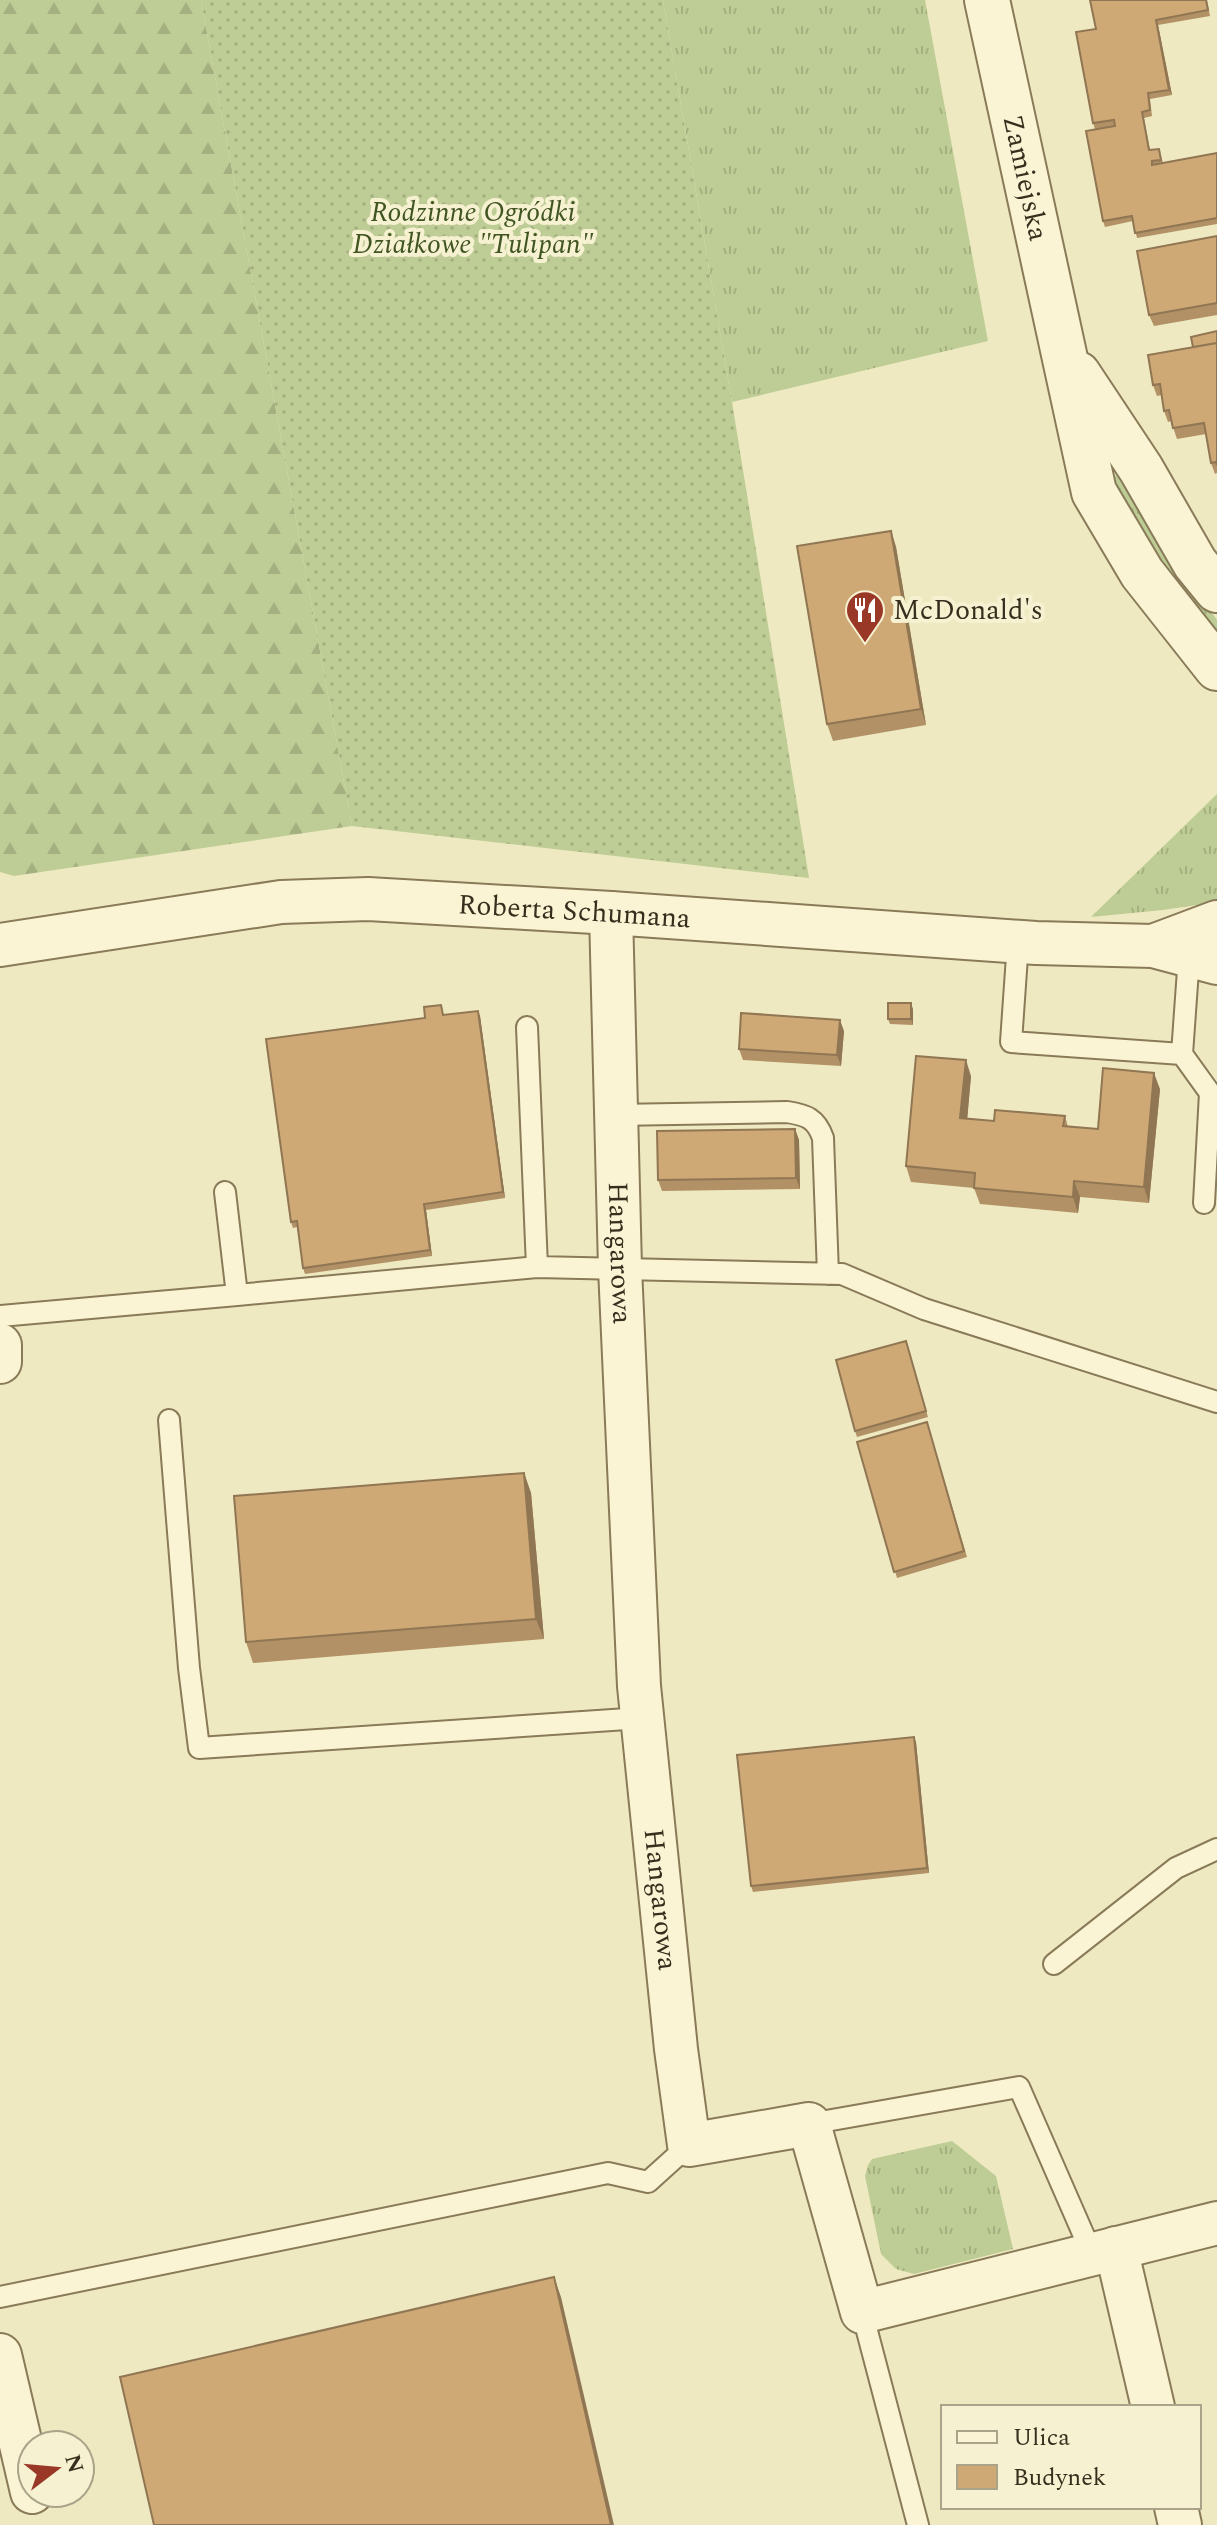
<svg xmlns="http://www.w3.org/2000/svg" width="1217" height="2525" viewBox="0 0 1217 2525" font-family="Spectral,serif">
<defs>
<pattern id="grass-tufts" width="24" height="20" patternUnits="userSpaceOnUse" patternTransform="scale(2)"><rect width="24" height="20" fill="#becd95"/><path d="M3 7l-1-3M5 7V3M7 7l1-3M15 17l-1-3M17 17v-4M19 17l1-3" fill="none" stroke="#a4b080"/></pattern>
<pattern id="forest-firs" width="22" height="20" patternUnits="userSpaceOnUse" patternTransform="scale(2)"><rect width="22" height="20" fill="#becd95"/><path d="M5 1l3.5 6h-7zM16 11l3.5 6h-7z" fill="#a4b080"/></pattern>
<pattern id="garden-dots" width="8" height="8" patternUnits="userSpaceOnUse" patternTransform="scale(2)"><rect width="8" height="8" fill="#becd95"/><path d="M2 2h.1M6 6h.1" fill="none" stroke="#a4b080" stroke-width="1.8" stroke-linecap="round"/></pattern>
</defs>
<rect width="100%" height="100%" fill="#efe9c1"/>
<path fill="url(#grass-tufts)" d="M663,0H925L988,341L732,402Z
M1118,473L1217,620V639L1158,557L1112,480Z
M1217,794V902L1163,910L1091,917Z
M952,2141L996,2176L1013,2249L914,2274L896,2269L881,2254L865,2176L868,2165L872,2159Z"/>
<path fill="url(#forest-firs)" d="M0,0H201L352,826L14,876L0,872Z"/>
<path fill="url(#garden-dots)" d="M201,0H663L732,402L809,878L352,826Z"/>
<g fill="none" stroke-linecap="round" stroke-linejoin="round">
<defs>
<path id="service" d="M1018,942L1011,1042L1182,1054
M1189,956L1182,1054L1210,1093L1204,1203
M527,1027L537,1267
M615,1115L787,1112C806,1115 816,1118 823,1138L828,1274
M225,1192L237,1295L537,1267L842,1274L924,1309L1217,1402
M0,1316L237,1295
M169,1420L189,1668L199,1748L642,1718
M1054,1964L1176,1868L1217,1849
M809,2124L1019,2087L1092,2254
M0,2297L608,2173L648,2182L689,2145
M862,2312L918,2525"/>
<g id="minor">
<path id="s1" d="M611,913L620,1268L639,1686L676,2049L689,2145L809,2124L862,2312L1217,2223"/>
<path id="s2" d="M0,945L281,902L368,899L611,913L1036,943L1153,946L1217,963"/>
<path d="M1153,946L1217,922"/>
<path d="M0,1345V1362"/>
<path d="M1116,2248L1153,2407"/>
<path d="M0,2355L32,2492"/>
<path d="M1176,2507L1180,2525"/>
</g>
<g id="tertiary">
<path id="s3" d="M987,0L1094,492L1142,573L1217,668"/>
<path d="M1078,374L1141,469L1195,563L1217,590"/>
</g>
</defs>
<use href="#service" stroke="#897a58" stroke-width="24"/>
<use href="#minor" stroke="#897a58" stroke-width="46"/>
<use href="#tertiary" stroke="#897a58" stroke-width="48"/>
<use href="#service" stroke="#faf4d5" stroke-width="20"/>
<use href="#minor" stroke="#faf4d5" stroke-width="42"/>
<use href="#tertiary" stroke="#faf4d5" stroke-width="44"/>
</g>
<path fill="#b19165" d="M1207,0L1210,16L1158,25L1172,95L1150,99L1152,116L1144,118L1150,150L1159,149L1163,163L1217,153V224L1137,238L1133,221L1105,227L1103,221L1095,129L1093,123L1096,29Z
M1217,236V315L1154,326L1149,315Z
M1217,331V473L1215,474L1211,463L1206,434L1177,439L1171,421L1168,422L1164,411L1162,395L1157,396L1153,385L1193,347Z
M891,531L896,547L926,725L833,741L827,724Z
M913,1009V1025L890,1024L888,1019Z
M444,1015L480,1016L505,1198L426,1210L432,1256L305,1274L303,1268L297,1227L293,1228L291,1222Z
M844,1031L841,1066L743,1060L739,1049Z
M971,1076L967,1118L994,1121L1065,1116L1068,1127L1098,1129L1160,1089L1149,1203L1080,1197L1078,1213L980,1204L974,1188L911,1182L906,1166Z
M795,1129L799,1140L800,1189L662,1191L658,1180Z
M908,1347L928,1417L857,1437L855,1431Z
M927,1422L967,1557L897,1578L857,1442Z
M524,1473L531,1493L544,1639L253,1663L246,1642Z
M916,1742L929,1873L753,1892L751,1886Z"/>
<path fill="#907653" d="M1156,20L1158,25L1172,95L1169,90Z
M891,531L896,547L926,725L921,709Z
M911,1003L913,1009V1025L911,1019Z
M478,1011L480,1016L505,1198L503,1192Z
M840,1020L844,1031L841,1066L837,1055Z
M966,1060L971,1076L966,1134L960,1118Z
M1154,1073L1160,1089L1149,1203L1144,1187Z
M795,1129L799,1140L800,1189L796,1178Z
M1074,1181L1080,1197L1078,1213L1073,1197Z
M424,1204L426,1210L432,1256L430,1250Z
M524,1473L531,1493L544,1639L536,1619Z
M914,1737L916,1742L929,1873L927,1868Z
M554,2277L561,2297L614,2525H611Z"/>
<path fill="#cea976" stroke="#907653" stroke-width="2" d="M1090,0H1206L1208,10L1156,20L1169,90L1148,93L1150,110L1142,112L1149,150L1159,149L1161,160L1152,161V165L1217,153V218L1135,233L1132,216L1103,221L1086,131L1115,126L1114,120L1093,123L1076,32L1096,29Z
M1217,236V303L1149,315L1137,251Z
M1217,331V343L1193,347L1191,337Z
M1217,343V465L1216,462L1211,463L1204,423L1173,428L1169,410L1164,411L1160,384L1153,385L1148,355Z
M891,531L921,709L827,724L797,546Z
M888,1003H911V1019H888Z
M441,1005L443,1015L478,1011L503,1192L424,1204L430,1250L303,1268L297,1221L291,1222L266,1039L425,1018L424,1007Z
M741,1013L840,1020L837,1055L739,1049Z
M916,1056L966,1060L960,1118L994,1121L995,1110L1065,1116L1063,1126L1098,1129L1103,1068L1154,1073L1144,1187L1074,1181L1073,1197L974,1188L975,1173L906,1166Z
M795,1129L796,1178L658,1180L657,1131Z
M906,1341L926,1411L855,1431L836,1360Z
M927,1422L964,1551L894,1572L857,1442Z
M524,1473L536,1619L246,1642L234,1496Z
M914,1737L927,1868L751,1886L737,1755Z
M554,2277L611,2525H154L120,2377Z"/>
<defs>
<symbol id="restaurant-pin" viewBox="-11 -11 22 30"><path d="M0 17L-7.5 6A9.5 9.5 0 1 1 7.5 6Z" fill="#9a3827" stroke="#f6f1d1"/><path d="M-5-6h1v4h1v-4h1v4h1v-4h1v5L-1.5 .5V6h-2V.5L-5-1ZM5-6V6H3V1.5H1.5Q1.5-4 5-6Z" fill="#fff"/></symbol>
</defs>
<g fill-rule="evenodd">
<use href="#restaurant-pin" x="843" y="588" width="44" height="60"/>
</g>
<g text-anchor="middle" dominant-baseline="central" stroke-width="8" stroke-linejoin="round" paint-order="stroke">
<g font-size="28" fill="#382e1d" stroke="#f6f1d1">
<text stroke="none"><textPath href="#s3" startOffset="182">Zamiejska</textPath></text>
<text stroke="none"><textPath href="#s2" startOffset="578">Roberta Schumana</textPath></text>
<text stroke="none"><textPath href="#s1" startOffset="340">Hangarowa</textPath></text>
<text stroke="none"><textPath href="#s1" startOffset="988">Hangarowa</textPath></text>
</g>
<g font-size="28" font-style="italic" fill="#415523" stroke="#f6f1d1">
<text x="473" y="212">Rodzinne Ogródki<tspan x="473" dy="32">Działkowe "Tulipan"</tspan></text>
</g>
<g font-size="28" fill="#382e1d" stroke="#f6f1d1" text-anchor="start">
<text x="893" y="610">McDonald's</text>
</g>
</g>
<rect x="941" y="2405" width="260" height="104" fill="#f6f1d1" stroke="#aaa389" stroke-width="2"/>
<rect x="957" y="2431" width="40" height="12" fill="#faf4d5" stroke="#aaa389" stroke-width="2"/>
<text x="1013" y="2445" font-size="24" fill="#382e1d">Ulica</text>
<rect x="957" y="2465" width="40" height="24" fill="#cea976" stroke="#aaa389" stroke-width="2"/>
<text x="1013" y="2485" font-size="24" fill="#382e1d">Budynek</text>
<g transform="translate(56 2469) rotate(74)"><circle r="38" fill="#f6f1d1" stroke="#aaa389" stroke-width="2"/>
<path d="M0-6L14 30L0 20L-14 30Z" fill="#9a3827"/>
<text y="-12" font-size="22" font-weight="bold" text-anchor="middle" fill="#382e1d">N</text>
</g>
</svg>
